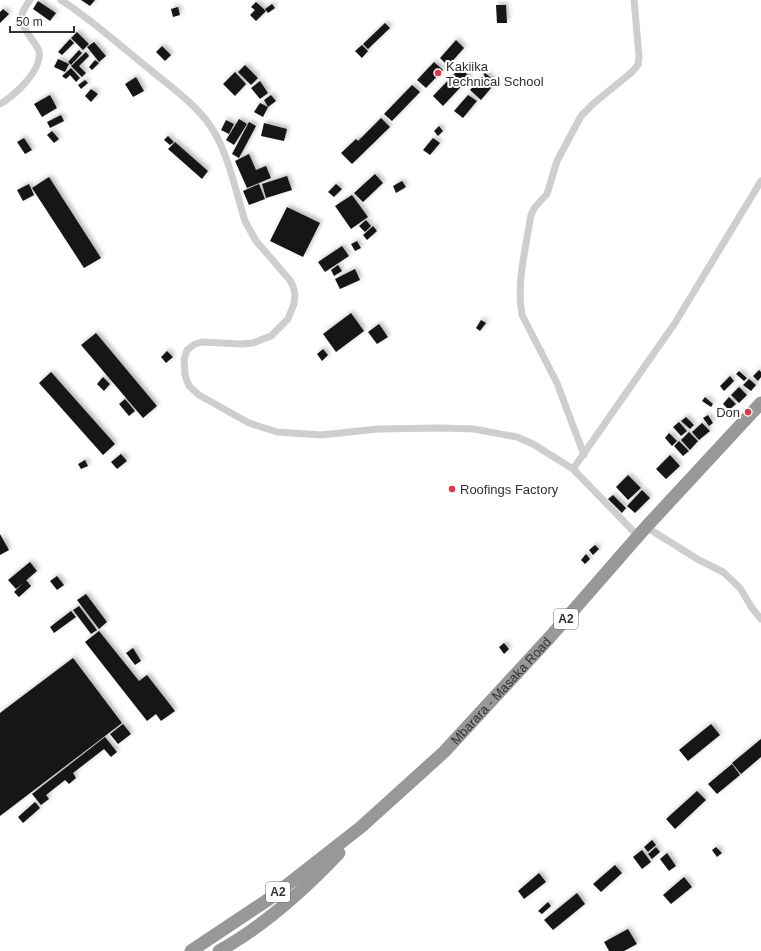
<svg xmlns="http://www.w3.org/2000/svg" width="761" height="951" viewBox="0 0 761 951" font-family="Arial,sans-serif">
<defs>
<filter id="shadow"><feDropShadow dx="2.5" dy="-2.5" stdDeviation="2" flood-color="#0004"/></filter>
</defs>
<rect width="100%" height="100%" fill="#fff"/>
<path fill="#181818" filter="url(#shadow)" d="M81,0H95L90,6Z
M38,1L56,13L50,21L33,9Z
M256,2L266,11L256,21L250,15L255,10L251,7Z
M272,4L275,8L268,13L265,9Z
M496,5H506L507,23H497Z
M178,7L180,15L173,17L171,9Z
M3,9L9,14L0,23V12Z
M385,23L390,28L368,49L363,44Z
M77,32L89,44L83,50L71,38Z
M70,39L74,43L62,55L58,52Z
M456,40L464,48L448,66L440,58Z
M94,42L106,56L99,62L87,47Z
M362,45L368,51L362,58L355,51Z
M162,46L171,55L165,61L156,52Z
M79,50L82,53L71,65L68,62Z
M86,52L89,56L79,66L86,73L82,77L71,66Z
M58,59L69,64L65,72L54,67Z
M95,60L99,63L92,70L89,67Z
M434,62L443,70L426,88L417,80Z
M245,65L258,78L251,85L238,72Z
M71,68L80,78L76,82L70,75L66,79L62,76Z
M460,68L470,77L443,106L433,96Z
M235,72L246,84L235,96L223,84Z
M485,73L496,82L481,100L470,90Z
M136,77L144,91L133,97L125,84Z
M85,80L88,83L81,89L78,85Z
M260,81L268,93L260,99L251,88Z
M412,85L420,92L392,121L384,114Z
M91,89L98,94L91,102L85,96Z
M50,95L57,108L42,117L34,104Z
M271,95L276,101L268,107L264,100Z
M468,95L477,101L463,118L454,111Z
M260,103L268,107L263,117L254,112Z
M61,115L64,121L50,128L47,122Z
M381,118L390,127L352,164L341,153L356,139L358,141Z
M239,119L247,124L234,145L226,140Z
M226,120L234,124L229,134L221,130Z
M249,122L256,126L239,158L232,154Z
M264,123L287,129L284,141L261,136Z
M439,126L443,131L438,136L434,131Z
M52,131L59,139L54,143L47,135Z
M168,136L174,142L170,145L164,140Z
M24,138L32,150L25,154L17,142Z
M433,138L440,143L430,155L423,150Z
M175,142L208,171L202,179L168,149Z
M249,154L256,170L266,166L271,178L247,188L235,161Z
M375,174L383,183L363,202L354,193Z
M287,176L292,190L266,198L262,184Z
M49,177L101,258L84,268L32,188Z
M402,181L406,187L396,193L393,186Z
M29,184L34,195L23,201L17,190Z
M259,184L265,199L249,205L243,191Z
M336,184L342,189L334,197L328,192Z
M352,195L368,217L351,229L335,206Z
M287,207L320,223L303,257L270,241Z
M366,220L371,226L365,232L359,226Z
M373,226L377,231L367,240L363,235Z
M357,241L361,248L355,251L351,244Z
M342,246L349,256L325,272L318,262Z
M338,265L342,271L334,276L331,270Z
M355,269L360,280L340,289L335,279Z
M351,313L364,331L336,352L323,334Z
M481,320L486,323L480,331L476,328Z
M379,324L388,337L377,344L368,332Z
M96,333L157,406L143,418L81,345Z
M323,349L328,355L322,361L317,354Z
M167,351L173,357L166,363L161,357Z
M759,370L761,372V377L758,381L753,376Z
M739,371L747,378L744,381L736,374Z
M51,372L115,444L103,455L39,383Z
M730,376L734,381L724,391L720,386Z
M103,377L110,384L104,391L97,384Z
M749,379L756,385L751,391L743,385Z
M739,387L747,395L739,403L731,395Z
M705,397L713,404L711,407L702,401Z
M729,397L736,404L729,410L723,404Z
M125,399L135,411L129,416L119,404Z
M708,415L713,423L709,426L703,418Z
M686,417L694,425L690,429L681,421Z
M679,422L687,431L681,436L673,427Z
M702,423L710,431L699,440L692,432Z
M689,432L698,441L690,450L681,440Z
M669,433L677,441L672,446L665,438Z
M679,441L689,451L683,456L674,446Z
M121,454L127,461L117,469L111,462Z
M670,455L680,466L666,479L656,469Z
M85,460L88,466L81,469L78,464Z
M628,475L641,488L628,500L616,487Z
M642,490L650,498L635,513L627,506Z
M613,495L626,508L622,513L608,499Z
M0,534L9,550L0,555Z
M595,545L599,549L593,555L589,550Z
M586,554L590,559L585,564L581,560Z
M30,562L37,571L16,589L8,580Z
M57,576L64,585L57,590L50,581Z
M26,580L31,586L19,597L14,592Z
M86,594L107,622L99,629L77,600Z
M79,606L97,630L91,634L73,610Z
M71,611L76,617L54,633L50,627Z
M99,631L139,681L147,675L175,711L161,721L156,714L147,721L85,642Z
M504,643L509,649L504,654L499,647Z
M133,648L141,661L135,665L126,653Z
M73,658L122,723L0,816V713Z
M123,724L131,734L118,744L110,734Z
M711,724L720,735L688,761L679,750Z
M105,737L117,752L111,757L104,749L73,773L76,778L69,784L65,780L46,795L49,799L41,805L32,794Z
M761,739V757L741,774L732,763Z
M732,764L740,775L717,794L708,784Z
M697,791L706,800L675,829L666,819Z
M35,802L40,808L23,823L18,817Z
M652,840L656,845L648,852L644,847Z
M656,847L660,852L652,859L648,854Z
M716,847L722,853L717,857L712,850Z
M642,850L651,862L642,869L633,857Z
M667,853L676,866L669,871L660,859Z
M615,865L622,873L601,892L593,884Z
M539,873L546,882L524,899L518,891Z
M684,877L692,887L671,904L663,895Z
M577,893L585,904L553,930L544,920Z
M548,902L551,906L542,914L538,911Z
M628,929L637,944L624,951H609L604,942Z"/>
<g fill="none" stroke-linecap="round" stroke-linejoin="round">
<path stroke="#cecece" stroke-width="7" d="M61,0C91,19 119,45 147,67C168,85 196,104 211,127C228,152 236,192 245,221L256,241L289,279L293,286L295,294L294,304L288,319L271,336L253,343L241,344L202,342L195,344L187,350L184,359L185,375L189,386L199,395L249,423L277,432L321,435L378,429L440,428L474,429L517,437L533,444L573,469L638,536
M0,104C14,96 43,70 39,51C38,48 35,44 33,41C20,22 16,19 30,0
M584,455L557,383L522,315C516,285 526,246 531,215L535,207L547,194L557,161L581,116L594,103L632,72L638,65L639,56L634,0
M573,469L675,323L761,181
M646,527L699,560L723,572L740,588L752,608L761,619"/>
<g stroke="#989898" stroke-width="13">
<path id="s1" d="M191,951L269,899L361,827L444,752L550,637L646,527L761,403"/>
<path d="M219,951C264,926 304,890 339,853"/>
</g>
</g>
<g fill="#e73543" stroke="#fff" stroke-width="1.5">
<circle cx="438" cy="73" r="4"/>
<circle cx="748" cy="412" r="4"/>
<circle cx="452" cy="489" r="4"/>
</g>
<g text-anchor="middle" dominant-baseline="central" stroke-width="4" stroke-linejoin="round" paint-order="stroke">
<g fill="#fff" stroke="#6f6f6f" stroke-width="1">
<rect x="554" y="609" width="24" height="20" rx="3"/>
<rect x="266" y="882" width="24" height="20" rx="3"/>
</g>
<g font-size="12" font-weight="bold" fill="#313131">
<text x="566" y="619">A2</text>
<text x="278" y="892">A2</text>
</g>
<g font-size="13" fill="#313131" stroke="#fff" text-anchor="start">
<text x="446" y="66">Kakiika<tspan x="446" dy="15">Technical School</tspan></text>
<text x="740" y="412" text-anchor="end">Don</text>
<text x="460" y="489">Roofings Factory</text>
</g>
<g font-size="13" fill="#313131" stroke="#fff">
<text stroke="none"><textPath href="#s1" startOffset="406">Mbarara - Masaka Road</textPath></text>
</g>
</g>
<path d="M10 26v6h64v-6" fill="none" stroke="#313131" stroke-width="2"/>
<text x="16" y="26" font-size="12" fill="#313131" stroke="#ffffff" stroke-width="3" paint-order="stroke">50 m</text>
</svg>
